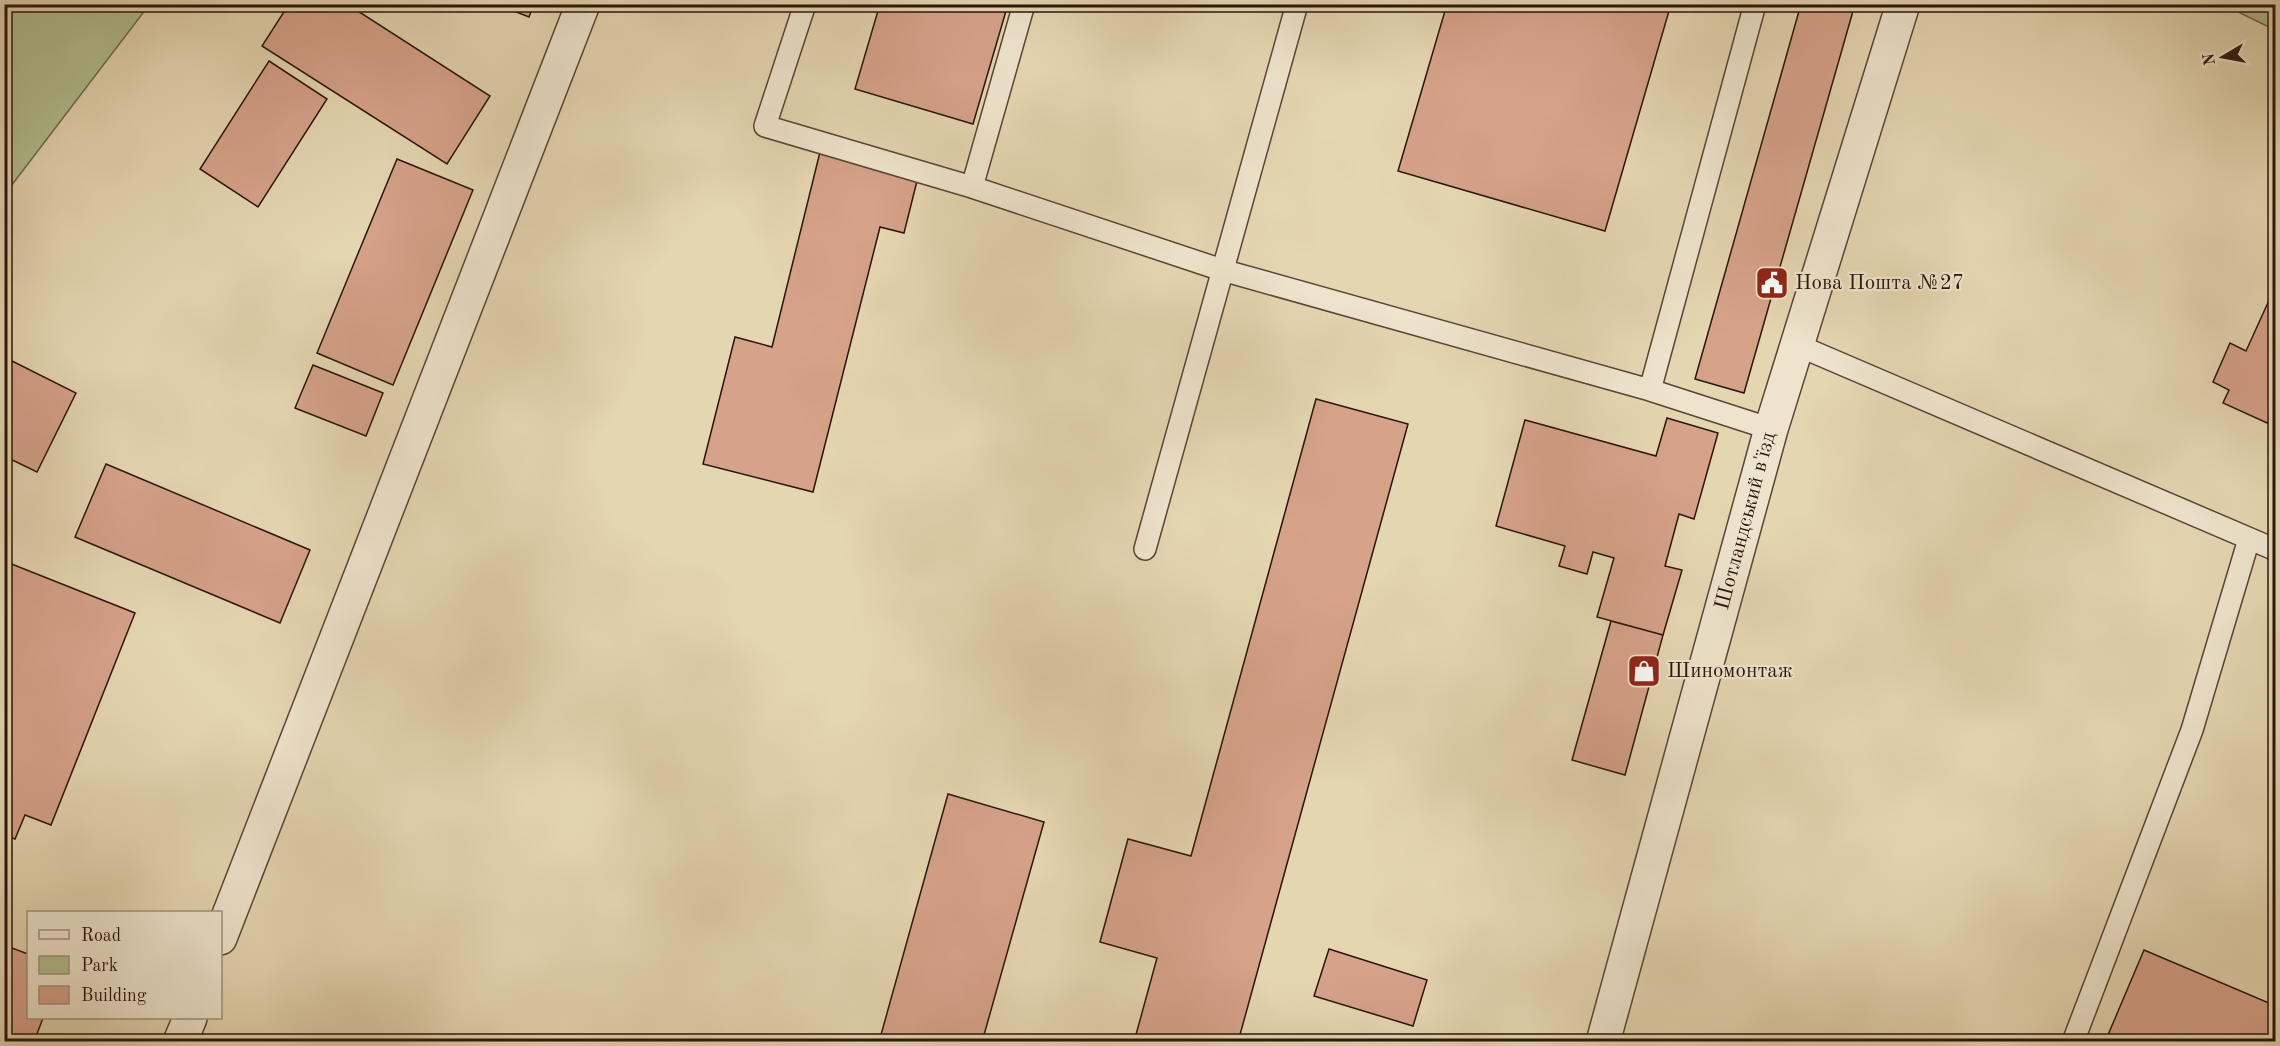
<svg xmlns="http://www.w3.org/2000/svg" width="2280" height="1046" viewBox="0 0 2280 1046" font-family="'Old Standard TT',serif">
<rect width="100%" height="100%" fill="#e5d6b2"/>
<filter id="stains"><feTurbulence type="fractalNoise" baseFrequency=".00333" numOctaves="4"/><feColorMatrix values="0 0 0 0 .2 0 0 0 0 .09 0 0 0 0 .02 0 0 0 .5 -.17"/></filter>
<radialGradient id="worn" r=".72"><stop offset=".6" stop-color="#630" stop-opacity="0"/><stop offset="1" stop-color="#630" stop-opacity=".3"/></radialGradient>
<path fill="#b1be8f" stroke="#6e6a4e" stroke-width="1.5" d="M5,4L149,5L5,194L4,5Z
M2224,5H2275V30Z"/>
<path fill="#d6a28a" stroke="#2a150c" stroke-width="1.5" d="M289,4H347L490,96L447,164L262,46Z
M496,4H534L529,17Z
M880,4H1008L973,124L855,89Z
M1447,4H1671L1605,231L1398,171Z
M1801,4H1855L1744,393L1695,379Z
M269,61L327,99L258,207L200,169Z
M820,152L918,177L904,233L880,227L813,492L703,464L735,337L772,347Z
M397,159L473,190L393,385L317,353Z
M2276,285V427L2223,403L2229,390L2213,382L2230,343L2246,351Z
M4,357L76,393L37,472L4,456Z
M313,365L383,393L366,436L295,408Z
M1316,399L1408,424L1238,1042H1134L1157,958L1100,942L1128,839L1191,856Z
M1667,418L1718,433L1694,519L1679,514L1665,566L1682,570L1663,635L1597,617L1614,558L1593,552L1587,574L1559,566L1565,546L1496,526L1525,420L1656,456Z
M106,464L310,550L280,623L75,537Z
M4,561L135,613L51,825L25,815L15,839L4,835Z
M1611,621L1663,635L1625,775L1572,760Z
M948,794L1044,822L982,1042H879Z
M4,945L28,954V1018H43L34,1042H4Z
M1329,949L1427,980L1413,1026L1314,996Z
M2144,950L2276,1006V1042H2167L2156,1037L2154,1042H2105Z"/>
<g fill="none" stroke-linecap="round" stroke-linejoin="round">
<defs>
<path id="lane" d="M805,4L765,126L972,187L1222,270L1650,390L1771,429
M972,187L1024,4
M1797,345L2276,550
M1650,390L1755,4
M1145,549L1297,4
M2073,1042L2192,730L2249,539"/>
<path id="street" d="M220,938L583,4
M180,1042L190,1018
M1603,1042L1771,429L1903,4"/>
</defs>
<use href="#lane" stroke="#594536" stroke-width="24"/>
<use href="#street" stroke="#594536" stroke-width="36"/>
<use href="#lane" stroke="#eee4cd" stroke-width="21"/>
<use href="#street" stroke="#eee4cd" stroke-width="33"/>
</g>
<defs>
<symbol id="civic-square" viewBox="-11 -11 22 22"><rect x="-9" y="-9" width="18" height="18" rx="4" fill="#8f2418" stroke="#eee4cd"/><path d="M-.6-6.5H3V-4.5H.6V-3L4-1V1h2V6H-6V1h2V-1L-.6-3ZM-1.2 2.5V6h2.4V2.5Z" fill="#fff"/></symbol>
<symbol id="shop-square" viewBox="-11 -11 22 22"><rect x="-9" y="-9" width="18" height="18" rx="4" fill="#8f2418" stroke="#eee4cd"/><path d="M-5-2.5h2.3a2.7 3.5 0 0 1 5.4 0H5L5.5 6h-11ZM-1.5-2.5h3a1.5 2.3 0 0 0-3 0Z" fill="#fff"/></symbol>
</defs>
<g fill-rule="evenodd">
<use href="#civic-square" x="1753" y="264" width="38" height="38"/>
<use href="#shop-square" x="1625" y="652" width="38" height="38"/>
</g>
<g text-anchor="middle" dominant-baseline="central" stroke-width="4.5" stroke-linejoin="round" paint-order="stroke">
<g font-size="21" fill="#2a150c" stroke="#eee4cd" text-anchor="start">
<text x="1795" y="283">Нова Пошта №27</text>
<text x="1667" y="671">Шиномонтаж</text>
</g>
<g font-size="21" fill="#2a150c" stroke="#eee4cd">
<text transform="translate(1746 521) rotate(-75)">Шотландський в'їзд</text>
</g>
</g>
<rect width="2280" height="1046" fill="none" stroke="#e5d6b2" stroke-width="24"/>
<rect x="6" y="6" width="2268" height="1034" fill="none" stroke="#2a150c" stroke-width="3"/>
<rect x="12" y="12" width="2256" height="1022" fill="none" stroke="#2a150c" stroke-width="1.5"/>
<rect x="27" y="911" width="195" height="108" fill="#eee4cd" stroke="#a09180" stroke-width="1.5"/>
<rect x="39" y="930" width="30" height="9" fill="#eee4cd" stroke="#a09180" stroke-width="1.5"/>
<text x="81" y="941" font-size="18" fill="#2a150c">Road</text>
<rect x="39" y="956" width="30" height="18" fill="#b1be8f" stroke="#a09180" stroke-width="1.5"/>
<text x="81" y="971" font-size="18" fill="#2a150c">Park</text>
<rect x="39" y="986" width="30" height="18" fill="#d6a28a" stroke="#a09180" stroke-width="1.5"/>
<text x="81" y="1001" font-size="18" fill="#2a150c">Building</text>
<g transform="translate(2223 57) rotate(260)" stroke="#eee4cd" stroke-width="4.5" paint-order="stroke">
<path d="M0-4.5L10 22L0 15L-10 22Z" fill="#2a150c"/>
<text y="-9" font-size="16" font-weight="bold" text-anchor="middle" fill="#2a150c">N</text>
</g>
<rect width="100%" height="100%" filter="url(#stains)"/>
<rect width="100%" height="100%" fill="url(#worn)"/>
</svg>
